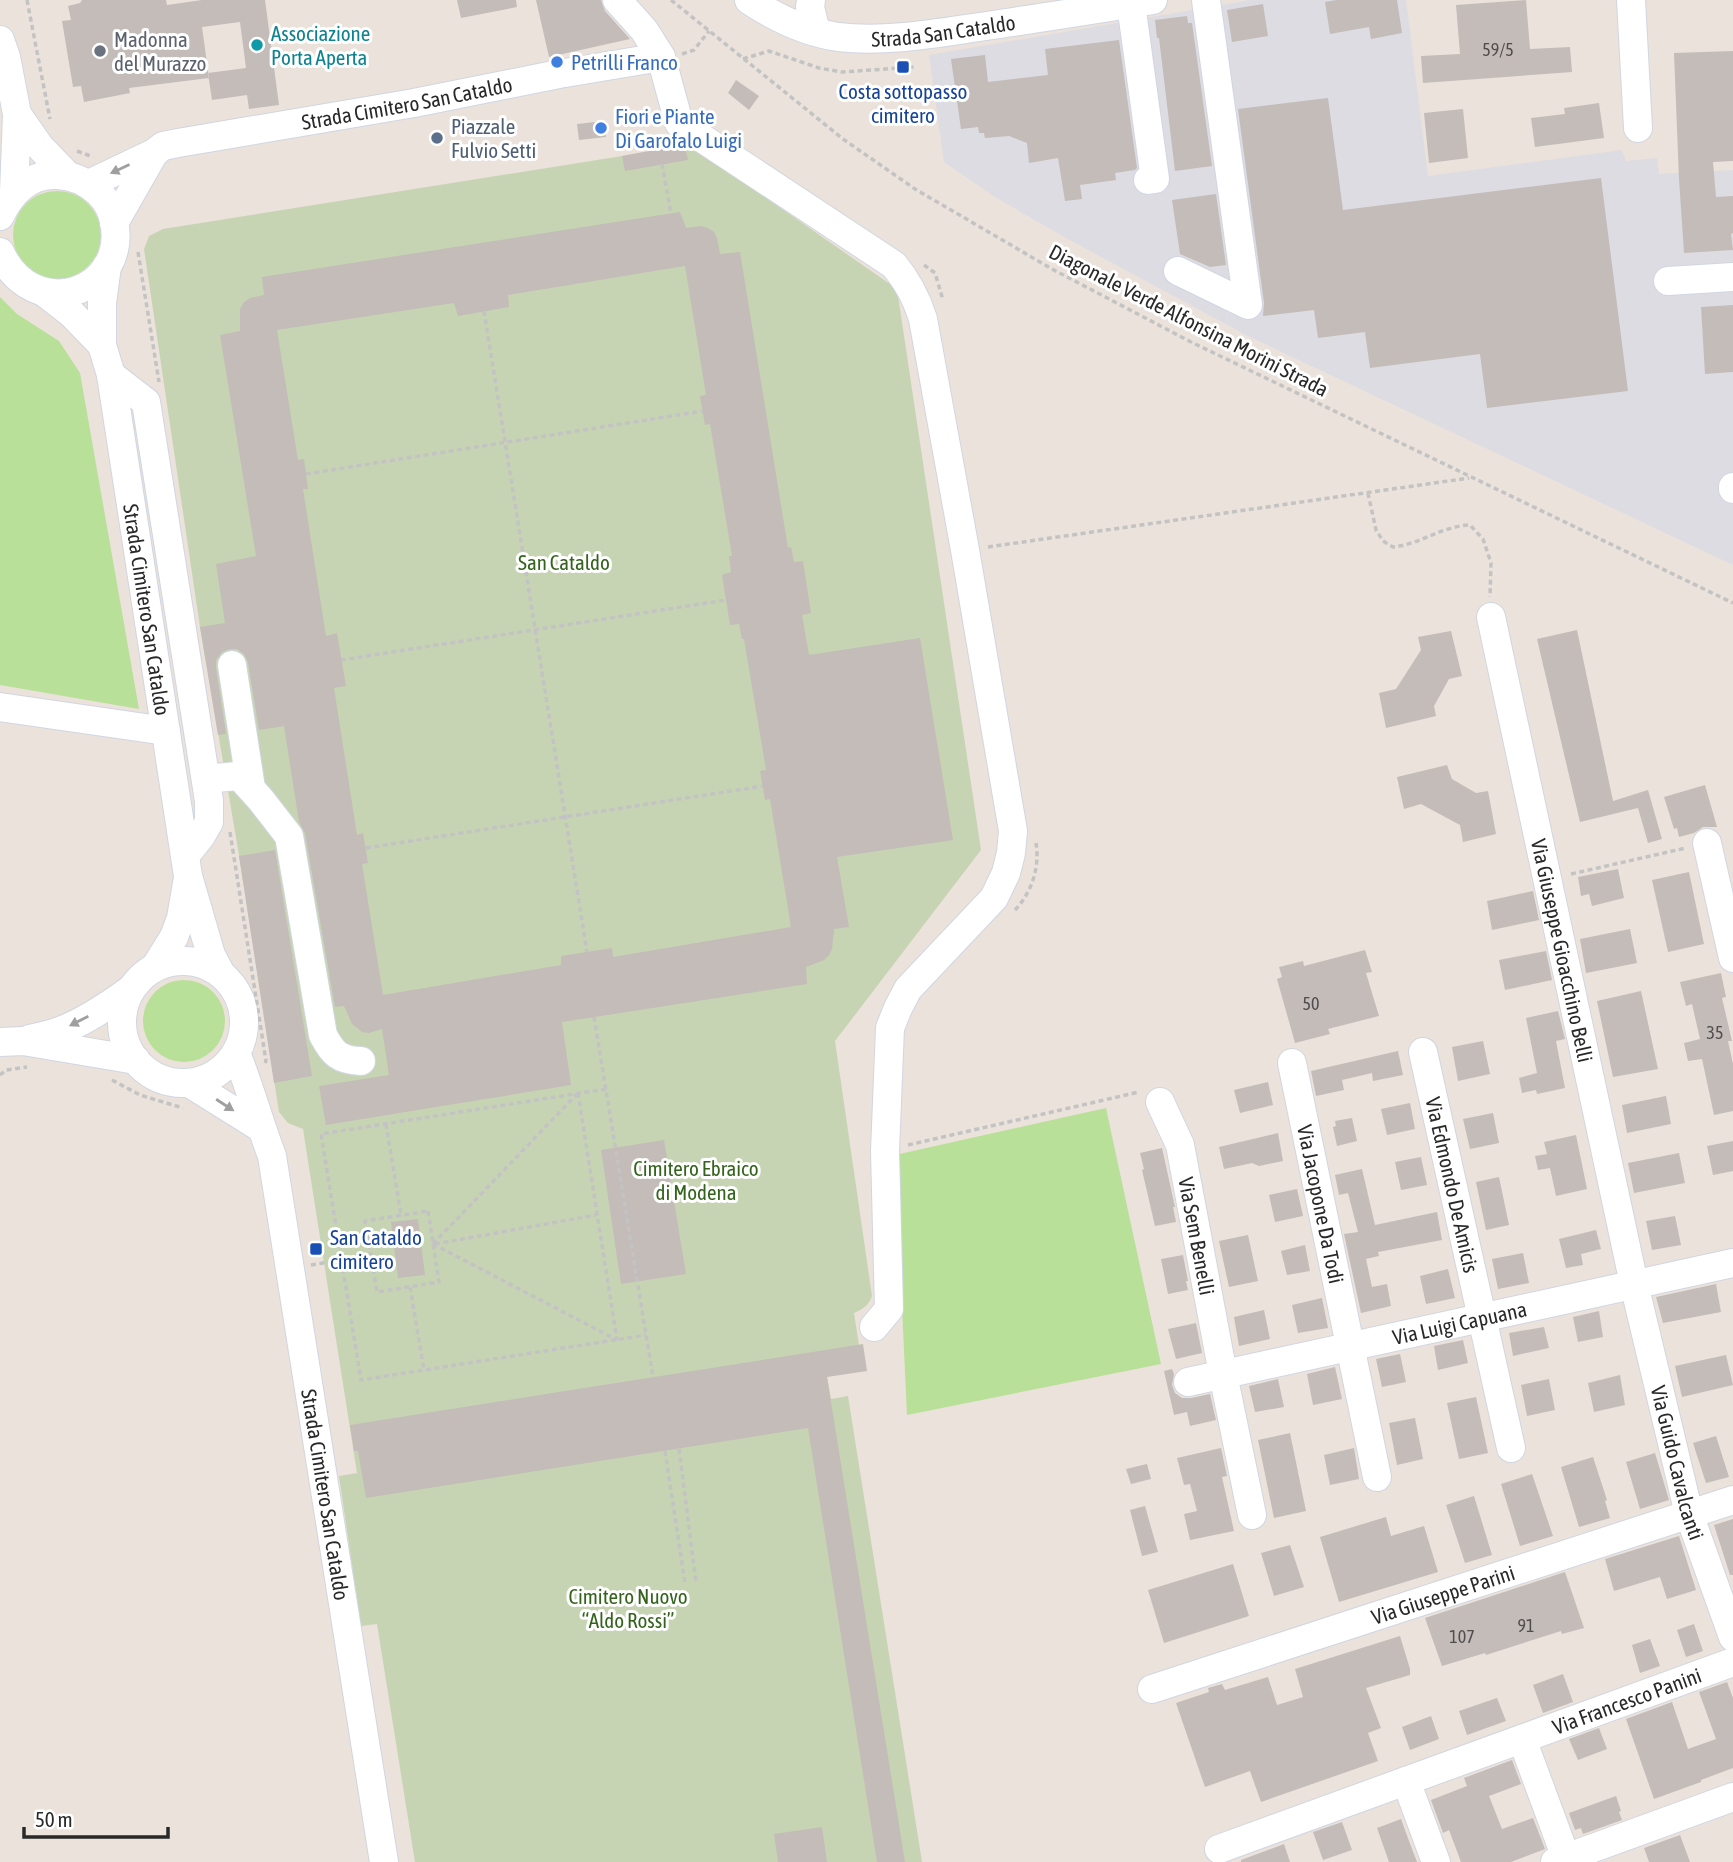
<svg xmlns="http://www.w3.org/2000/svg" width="1733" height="1862" viewBox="0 0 1733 1862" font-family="'Asap Condensed',sans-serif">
<rect width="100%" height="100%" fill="#ebe2db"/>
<path fill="#dddce3" d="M1251,0H1406L1428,176L1622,150L1626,161L1657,158L1659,174L1733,170V565L1248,336L1066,238L995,197L944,162L929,55Z"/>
<path fill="#b9e099" d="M13 235a44 44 0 1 1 88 0a44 44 0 1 1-88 0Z
M0,297L17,314L59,341L80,373L139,709L0,685Z
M143 1021a41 41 0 1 1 82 0a41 41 0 1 1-82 0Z
M1106,1108L1161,1364L907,1415L895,1155Z"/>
<path fill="#c7d4b3" d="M685,145H690L897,289L981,850L835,1041L872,1296C869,1305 863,1309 854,1313L859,1345L827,1377L831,1399L848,1396L922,1862H415L377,1624L361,1626L339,1476L357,1473L303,1129L288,1123L279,1112L239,855L200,627L144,249L149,236L163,229L622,156Z"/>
<path fill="#c3bcb8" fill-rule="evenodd" d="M82,0H166L167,5L202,0H265L279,105L249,109L247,95L212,100L208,73L246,68L240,22L202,27L209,78L129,88L130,93L84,102L81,86L73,87L62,21L71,20L68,6L80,3Z
M457,0H516L517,7L461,18Z
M536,0H601L605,11L630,39L549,57Z
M1336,0H1397L1402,33L1371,39L1369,27L1330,34L1325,2Z
M1526,0L1530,49L1570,47L1572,72L1423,83L1421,56L1460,54L1456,5Z
M1263,4L1268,36L1232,42L1227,10Z
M1187,16L1188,23H1192L1212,166L1175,171L1159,38H1157L1155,20Z
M1119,40L1137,168L1135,170L1115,173L1116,180L1080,185L1082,199L1065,201L1058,158L1029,163L1027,143L1009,136L985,138L984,133H979L978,127L961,129L951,59L985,55L988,82L1048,75L1045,49Z
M1733,51V161L1713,162L1716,197L1733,196V233L1731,234L1733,250L1684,253L1679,179L1674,53Z
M736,80L759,96L749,110L728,93Z
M1328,98L1343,210L1601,178L1628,391L1487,408L1480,354L1370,368L1365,332L1318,338L1314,310L1263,316L1264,303L1238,109Z
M1599,103L1604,138L1535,147L1531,118L1565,114L1564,108Z
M1463,109L1468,158L1429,163L1424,113Z
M604,121L606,137L579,140L577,124Z
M682,145L685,147L688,160L625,171L622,156Z
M1216,194L1226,265L1210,267L1180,254L1172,200Z
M680,212L686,228L701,226L708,228L714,232L717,238L720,254L740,252L788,548L791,547L794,562L803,561L811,613L802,615L809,655L920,638L953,840L837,857L849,927L834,929L832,949L829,955L824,960L806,967L807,984L562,1022L571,1085L326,1125L319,1086L389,1075L382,1029L369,1033L362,1032L352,1024L344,1006L335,1007L305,833L299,822L284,726L259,730L248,662L244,654L237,649H230L222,652L216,660V668L226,734L218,735L200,627L225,623L216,564L256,556L220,335L240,331V309L244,302L250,298L264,295L262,277ZM685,266L706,395L700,396L705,425L710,424L732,556H729L731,572L722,575L730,625L739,624L742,639H744L766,770L760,771L765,800L770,799L791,927L613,957L612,948L561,956V965L383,995L362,864L368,863L363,833L357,835L334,688L346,686L337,633L326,636L303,489H308L304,459L298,460L277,330L454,303L458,316L509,307L508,295Z
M1733,305V372L1705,374L1701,307Z
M1577,630L1613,801L1648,790L1662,839L1648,843L1638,808L1580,822L1537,639Z
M1451,631L1462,676L1449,679L1434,706L1436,716L1386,728L1379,693L1396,689L1421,650L1418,637Z
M1447,765L1452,779L1476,793L1488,791L1496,834L1463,842L1460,825L1421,804L1404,809L1397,777Z
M1705,785L1717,827H1703L1694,833L1679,837L1677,828L1674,829L1664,797Z
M275,850L312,1076L274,1083L239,856Z
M1618,869L1624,898L1592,906L1589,894L1581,896L1578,877Z
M1689,872L1704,944L1668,952L1652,880Z
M1533,891L1539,920L1492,930L1487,901Z
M1630,929L1637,963L1586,973L1580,939Z
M1365,950L1372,972L1366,973L1379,1016L1328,1029L1330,1034L1295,1043L1277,979L1282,977L1279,967L1303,961L1304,966Z
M1546,951L1552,980L1505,990L1499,960Z
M1721,973L1726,997L1722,998L1732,1041H1728L1733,1064V1111L1714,1115L1702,1059L1688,1061L1684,1043L1700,1039L1692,1004L1686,1006L1680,982Z
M1641,991L1658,1069L1613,1077L1597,1001Z
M1558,1011L1565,1039L1556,1041L1565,1088L1537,1094L1536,1090L1522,1093L1519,1078L1537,1073L1526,1018Z
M1483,1041L1490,1074L1458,1081L1452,1047Z
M1398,1051L1403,1075L1373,1081L1372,1073L1342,1080L1344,1090L1316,1096L1311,1071Z
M1268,1082L1273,1105L1240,1113L1234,1090Z
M1666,1096L1671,1124L1627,1133L1622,1105Z
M1410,1103L1415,1129L1387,1135L1381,1109Z
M1493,1113L1499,1143L1470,1149L1463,1119Z
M1352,1118L1357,1141L1337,1146L1333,1127L1336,1126L1335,1121Z
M1278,1133L1283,1161L1259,1166L1252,1163L1224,1169L1219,1147Z
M1576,1135L1587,1189L1556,1196L1550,1168L1538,1170L1535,1156L1547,1154L1544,1142Z
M664,1140L686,1274L621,1284L601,1150Z
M1733,1141V1171L1713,1175L1707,1146Z
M1162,1148L1175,1207H1173L1176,1222L1155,1226L1142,1170L1144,1169L1140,1153Z
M1679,1153L1685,1183L1634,1193L1628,1163Z
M1421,1157L1427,1185L1401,1190L1395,1162Z
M1362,1169L1375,1225L1437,1212L1442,1240L1378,1252L1379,1256L1366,1259L1372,1287L1387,1284L1391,1306L1361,1313L1344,1234L1358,1232L1348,1193L1339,1195L1335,1175Z
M1499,1177L1509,1225L1486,1230L1476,1182Z
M1297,1189L1303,1216L1275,1222L1269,1195Z
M1675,1216L1681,1245L1652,1250L1646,1221Z
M418,1219L425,1275L398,1278L391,1222Z
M1596,1230L1601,1249L1581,1254L1583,1265L1566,1268L1559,1239Z
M1248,1235L1258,1281L1229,1287L1219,1241Z
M1305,1245L1310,1271L1287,1275L1281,1251Z
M1523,1253L1529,1283L1498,1289L1492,1259Z
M1183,1255L1188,1281H1186L1188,1290L1168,1294L1161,1259Z
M1448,1269L1455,1298L1426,1304L1420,1276Z
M1716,1284L1721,1312L1663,1323L1656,1297Z
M1322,1298L1328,1328L1298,1333L1292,1305Z
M1264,1310L1270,1339L1239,1346L1234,1317Z
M1599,1311L1603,1337L1578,1342L1573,1317Z
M1196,1323L1202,1353L1176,1359L1168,1329Z
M1544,1327L1549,1348L1513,1356L1509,1333Z
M1463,1340L1468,1363L1438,1370L1434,1346Z
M863,1344L867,1371L827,1377L905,1862H877L808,1428L366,1498L358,1451H354L350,1425Z
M1400,1354L1406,1382L1382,1387L1376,1359Z
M1726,1355L1733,1385L1682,1397L1675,1366Z
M1335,1367L1342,1399L1313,1405L1307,1374Z
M1172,1369L1174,1374L1172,1385L1175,1393L1182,1398H1191L1210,1394L1216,1420L1190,1426L1187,1412L1174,1415L1164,1371Z
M1620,1375L1625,1405L1594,1412L1588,1383Z
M1278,1379L1284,1407L1255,1412L1249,1386Z
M1549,1379L1555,1410L1527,1416L1521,1385Z
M1476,1397L1488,1453L1459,1459L1447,1403Z
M1415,1418L1423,1459L1397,1465L1389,1423Z
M1290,1433L1306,1511L1274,1518L1258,1440Z
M1716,1436L1729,1477L1706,1483L1693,1443Z
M1221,1448L1227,1476L1222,1477L1234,1531L1190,1540L1184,1514L1197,1511L1190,1484L1184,1485L1177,1458Z
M1354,1448L1359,1479L1330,1485L1324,1455Z
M1655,1453L1669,1500L1640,1509L1626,1462Z
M1593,1457L1607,1500L1605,1501L1610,1518L1579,1527L1561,1467Z
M1147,1464L1151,1479L1131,1484L1126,1469Z
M1532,1474L1553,1536L1520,1546L1501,1484Z
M1474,1496L1492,1555L1465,1563L1446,1505Z
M1145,1506L1158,1552L1142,1556L1130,1510Z
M1386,1517L1391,1536L1424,1526L1438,1572L1339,1602L1320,1537Z
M1733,1519V1575H1730L1714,1525Z
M1679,1536L1696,1590L1667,1599L1660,1577L1614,1591L1605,1559Z
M1290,1545L1304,1587L1274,1596L1261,1553Z
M1233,1564L1249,1616L1164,1643L1148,1590Z
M1565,1572L1584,1628L1562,1634L1561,1631L1486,1655L1485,1653L1442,1666L1425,1618Z
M1694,1624L1703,1651L1686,1657L1677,1630Z
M1400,1636L1410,1669V1675L1366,1688L1381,1728L1368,1733L1378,1761L1261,1802L1250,1771L1205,1787L1176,1703L1209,1692L1208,1688L1222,1684L1225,1690L1268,1677L1277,1705L1303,1697L1295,1669Z
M1650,1639L1660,1666L1640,1673L1632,1645Z
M1563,1674L1573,1702L1543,1713L1533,1685Z
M1727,1682L1733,1698V1768L1701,1780V1782L1654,1799L1626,1719L1672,1702L1688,1749L1716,1739L1699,1692Z
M1497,1698L1506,1721L1467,1735L1459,1711Z
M1431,1716L1439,1739L1410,1750L1402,1727Z
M1599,1728L1607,1749L1578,1760L1569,1739Z
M1512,1760L1521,1784L1489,1796L1502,1829L1533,1818L1545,1849L1511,1862H1461L1449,1830L1443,1833L1431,1800L1467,1786L1464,1778Z
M1616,1796L1621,1811L1619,1812L1622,1820L1583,1834L1581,1828L1575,1830L1569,1813Z
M1401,1819L1409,1841L1417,1862H1389L1377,1828Z
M1342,1822L1352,1850L1323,1860L1313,1832Z
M822,1827L827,1862H778L774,1834Z
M1680,1835L1690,1862H1649L1644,1848Z
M1284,1844L1290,1862H1241V1860Z"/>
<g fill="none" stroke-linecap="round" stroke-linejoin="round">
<defs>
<g id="minor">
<path d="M617,0L644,30L661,57L679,123L894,265C908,282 916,297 923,319L965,550L1013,831L1011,853L1006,873L994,898L908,989L898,1008L890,1028L885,1151L889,1309L874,1327"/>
<path id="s1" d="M749,0C776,18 805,32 838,37C889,43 942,32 993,25C1046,17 1100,9 1153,0"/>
<path d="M811,0L810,7L816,32"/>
<path d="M1631,0L1638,128"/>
<path d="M1131,4L1155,179L1148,180"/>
<path d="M0,40L6,57L17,114L14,193"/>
<path d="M17,114L40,147L68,176"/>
<path id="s2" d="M154,153L163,146L178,143L414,103L559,74L661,57"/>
<path d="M89,184L154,153L114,223"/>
<path d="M0,216C11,193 29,174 56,175C74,175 87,182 99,193C107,201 112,211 114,221C129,293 33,325 0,252"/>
<path id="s3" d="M107,266L102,303V345L111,375L188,876L211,955L221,974"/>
<path d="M1178,271L1248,305L1206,0"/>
<path d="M1668,281L1733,277"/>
<path d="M45,293L72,314L102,345"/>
<path d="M111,375L146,402L209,801V822L201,836L185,856"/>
<path d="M1733,487V489"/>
<path id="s4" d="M1491,617L1634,1284L1689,1514L1733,1637"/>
<path d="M232,665L251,788"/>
<path d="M0,707L166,731"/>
<path d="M206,779L237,776L243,780L261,800L289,836L323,1035C333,1054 339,1060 361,1061"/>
<path d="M1707,843L1733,958"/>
<circle cx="183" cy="1022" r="61"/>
<path d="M156,966L174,937L181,918L187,883"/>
<path d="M30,1039C39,1037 48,1035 57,1032C83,1023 108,1006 130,990"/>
<path d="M0,1042L23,1041L136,1060"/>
<path id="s5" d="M1423,1052L1511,1448"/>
<path id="s6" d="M236,1053C250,1087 259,1122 272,1156L384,1862"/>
<path id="s7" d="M1292,1063L1377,1477"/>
<path d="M189,1083L261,1128"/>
<path id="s8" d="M1160,1102L1180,1145L1223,1374L1252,1515"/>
<path id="s9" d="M1188,1382L1733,1263"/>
<path id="s10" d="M1152,1689L1733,1500"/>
<path d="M1522,1739L1566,1858"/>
<path d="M1406,1781L1436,1862"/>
<path id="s11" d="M1219,1849L1733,1662"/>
<path d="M1555,1862L1733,1797"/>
</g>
</defs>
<use href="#minor" stroke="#d0d6e2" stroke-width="30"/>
<path stroke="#c3c3c3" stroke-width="3.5" stroke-dasharray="5 3.5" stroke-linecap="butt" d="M27,0L50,119
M671,0L843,139L915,189L1052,269L1191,342L1733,603
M682,54L694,50L709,31
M743,59L769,51L819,68L842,72L914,67
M661,149L660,139L662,138
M77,151L93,157
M662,164L671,214
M138,252L159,382
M924,265L935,273L943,300
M484,311L587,952
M306,474L703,411
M1368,493L1376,530L1383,541L1393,547C1421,544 1442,526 1470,525L1483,539L1491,563L1490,597
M988,547L1469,478
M341,660L726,600
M230,832L266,1061L265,1063
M366,848L763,786
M1571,874L1686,848
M1015,910C1032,892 1040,867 1036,843
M594,1017L653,1377
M0,1075L6,1070L27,1067
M112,1080L140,1095L183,1108
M606,1089L321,1134L361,1380L646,1335
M578,1093L617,1340
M386,1124L401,1215
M908,1145L1139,1092
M428,1211L439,1282L377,1292L365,1221Z
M433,1244L577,1094
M433,1244L617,1340
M435,1244L596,1215
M311,1265L371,1255
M410,1287L424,1370
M679,1449L696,1582
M665,1451L685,1583"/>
<use href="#minor" stroke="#fff" stroke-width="28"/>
</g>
<defs><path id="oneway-solid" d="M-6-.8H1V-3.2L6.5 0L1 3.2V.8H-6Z" transform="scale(1.75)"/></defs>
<g fill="#9f9f9f">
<use href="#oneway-solid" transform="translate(120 169) rotate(155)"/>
<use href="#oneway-solid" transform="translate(79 1021) rotate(153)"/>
<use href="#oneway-solid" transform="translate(225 1105) rotate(33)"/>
</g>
<circle fill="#0f9aa8" stroke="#fff" stroke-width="2.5" cx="257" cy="45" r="7"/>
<circle fill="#6b7280" stroke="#fff" stroke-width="2.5" cx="100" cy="51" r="7"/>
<g fill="#3f7fe0" stroke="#fff" stroke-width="2.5">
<circle cx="557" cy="62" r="7"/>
<circle cx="601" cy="128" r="7"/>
</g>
<g fill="#1a4fb4" stroke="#fff" stroke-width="2.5">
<rect x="896" y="60" width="14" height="14" rx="3.5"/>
<rect x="309" y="1242" width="14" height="14" rx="3.5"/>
</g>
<circle fill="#5c6f8a" stroke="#fff" stroke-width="2.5" cx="437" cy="138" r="7"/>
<g text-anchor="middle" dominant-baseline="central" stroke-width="6" stroke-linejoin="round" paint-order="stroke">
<g font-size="18" fill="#504e4d">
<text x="1498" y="49">59/5</text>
<text x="1311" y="1003">50</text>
<text x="1715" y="1032">35</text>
<text x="1526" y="1625">91</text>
<text x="1462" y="1636">107</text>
</g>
<g font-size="21" fill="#292929" stroke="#fff">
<text stroke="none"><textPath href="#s1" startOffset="203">Strada San Cataldo</textPath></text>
<text stroke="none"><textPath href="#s2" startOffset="259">Strada Cimitero San Cataldo</textPath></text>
<text transform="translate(1189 320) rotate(27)">Diagonale Verde Alfonsina Morini Strada</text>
<text stroke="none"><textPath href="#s3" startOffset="348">Strada Cimitero San Cataldo</textPath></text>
<text stroke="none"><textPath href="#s4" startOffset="341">Via Giuseppe Gioacchino Belli</textPath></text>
<text stroke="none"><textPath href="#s5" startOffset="136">Via Edmondo De Amicis</textPath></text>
<text stroke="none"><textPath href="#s7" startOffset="144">Via Jacopone Da Todi</textPath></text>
<text stroke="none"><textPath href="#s8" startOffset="140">Via Sem Benelli</textPath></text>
<text stroke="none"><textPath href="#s9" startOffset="278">Via Luigi Capuana</textPath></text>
<text stroke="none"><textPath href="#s4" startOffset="866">Via Guido Cavalcanti</textPath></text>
<text stroke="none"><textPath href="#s6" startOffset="452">Strada Cimitero San Cataldo</textPath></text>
<text stroke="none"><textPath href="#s10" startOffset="306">Via Giuseppe Parini</textPath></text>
<text stroke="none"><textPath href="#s11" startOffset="434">Via Francesco Panini</textPath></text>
</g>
<g font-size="21" fill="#0d838f" stroke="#fff" text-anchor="start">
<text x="271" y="33">Associazione<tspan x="271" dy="24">Porta Aperta</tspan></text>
</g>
<g font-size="21" fill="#5b616d" stroke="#fff" text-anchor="start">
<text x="114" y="39">Madonna<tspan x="114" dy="24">del Murazzo</tspan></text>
</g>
<g font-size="21" fill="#366cbe" stroke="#fff" text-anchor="start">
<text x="571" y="62">Petrilli Franco</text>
<text x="615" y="116">Fiori e Piante<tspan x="615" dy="24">Di Garofalo Luigi</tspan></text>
</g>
<g font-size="21" fill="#164399" stroke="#fff">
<text x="903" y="91">Costa sottopasso<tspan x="903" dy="24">cimitero</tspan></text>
<text x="330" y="1237" text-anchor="start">San Cataldo<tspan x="330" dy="24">cimitero</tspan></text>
</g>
<g font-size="21" fill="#4e5e75" stroke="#fff" text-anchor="start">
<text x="451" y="126">Piazzale<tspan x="451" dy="24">Fulvio Setti</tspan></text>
</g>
<g font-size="21" fill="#33631c" stroke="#fff">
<text x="564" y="562">San Cataldo</text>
<text x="696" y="1168">Cimitero Ebraico<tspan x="696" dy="24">di Modena</tspan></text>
<text x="628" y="1596">Cimitero Nuovo<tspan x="628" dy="24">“Aldo Rossi”</tspan></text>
</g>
</g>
<path d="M24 1827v10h144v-10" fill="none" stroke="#292929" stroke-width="3.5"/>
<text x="35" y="1827" font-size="21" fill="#292929" stroke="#ffffff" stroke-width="5" paint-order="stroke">50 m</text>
</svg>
